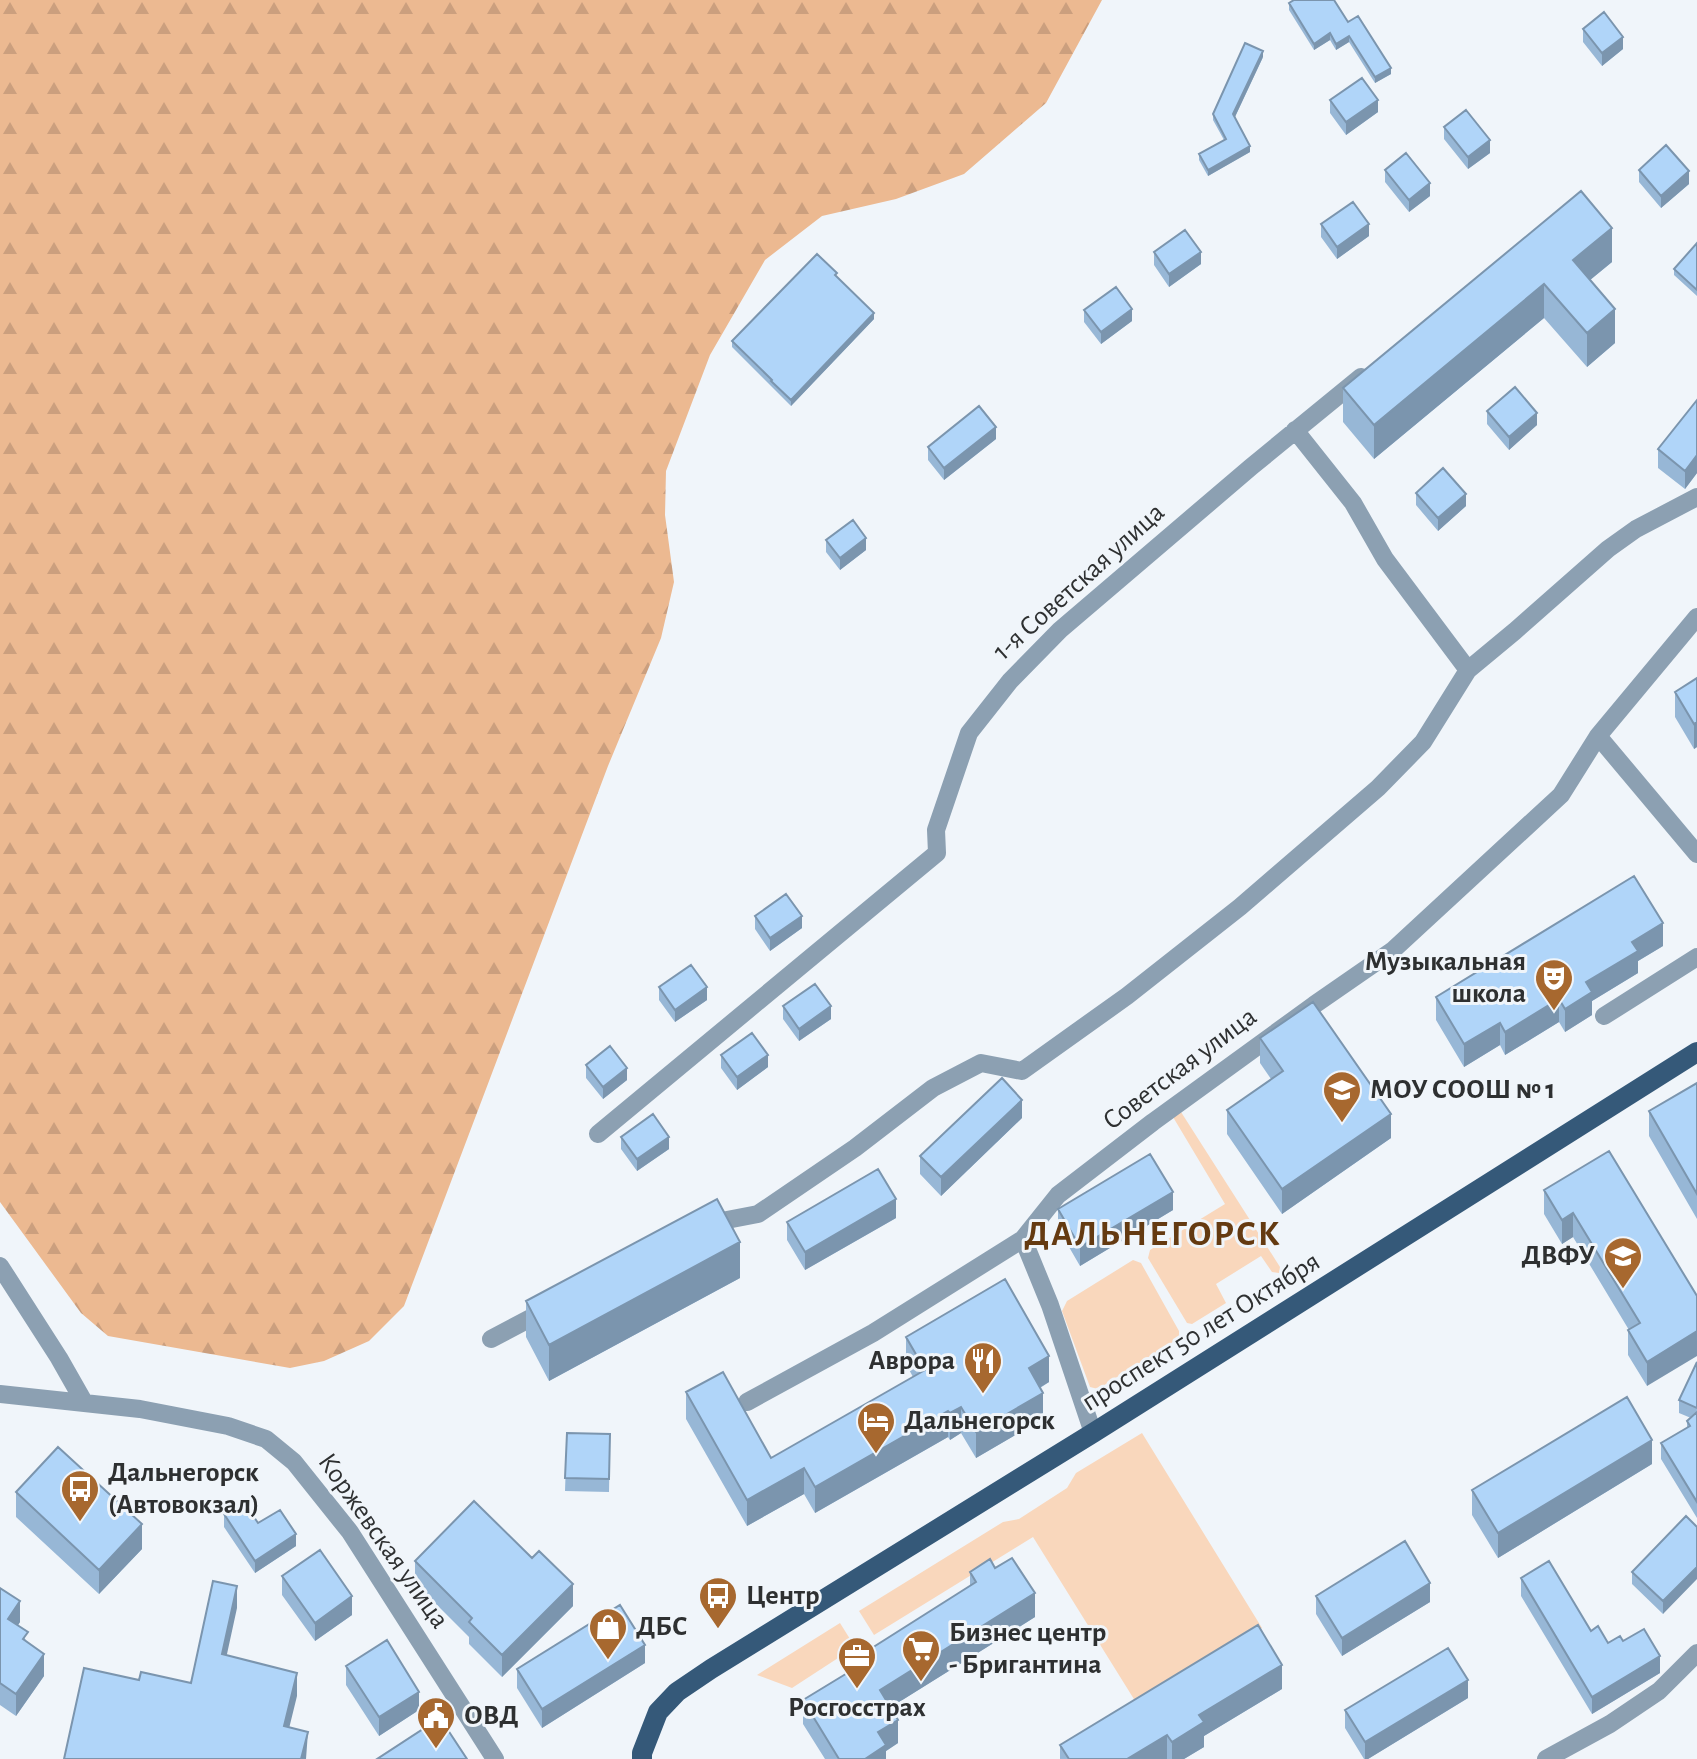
<svg xmlns="http://www.w3.org/2000/svg" width="1697" height="1759" viewBox="0 0 1697 1759" font-family="'Alegreya Sans',sans-serif">
<defs>
<pattern id="forest-firs" width="22" height="20" patternUnits="userSpaceOnUse" patternTransform="scale(2)"><rect width="22" height="20" fill="#ecb991"/><path d="M5 1l3.5 6h-7zM16 11l3.5 6h-7z" fill="#cb9f7e"/></pattern>
</defs>
<rect width="100%" height="100%" fill="#f0f5fa"/>
<path fill="#f9d7bc" d="M1181,1112L1280,1267L1279,1273L1272,1272L1261,1256L1216,1284L1226,1303L1192,1324L1187,1323L1148,1258L1150,1250L1225,1204L1173,1117Z
M1133,1260L1141,1263L1179,1331V1338L1098,1389L1090,1387L1062,1311L1067,1301Z
M1142,1433L1262,1628L1137,1704L1033,1537L874,1635L859,1611L1003,1522L1019,1519L1067,1488L1076,1473Z
M840,1623L855,1647L792,1688L757,1675Z"/>
<path fill="url(#forest-firs)" d="M0,0H1102L1046,103L964,174L896,199L822,216L765,260L710,355L666,471L665,515L674,582L661,638L608,766L404,1306L369,1341L324,1361L290,1368L108,1336L81,1313L0,1202Z"/>
<g fill="none" stroke-linecap="round" stroke-linejoin="round">
<path stroke="#8ca0b2" stroke-width="18" d="M1295,430L1353,503L1385,559L1468,670
M1598,736L1697,854
M1604,1016L1697,957
M598,1134L937,853L936,830L969,733L1010,681L1060,630L1251,467L1361,377
M706,1224L758,1214L855,1148L933,1088L981,1063L1022,1071L1127,996L1240,907L1378,788L1423,742L1468,670L1515,631L1608,549L1636,529L1697,497
M1023,1239L1050,1305L1093,1433
M0,1266L59,1358L84,1402
M491,1339L546,1310
M0,1394L140,1409L228,1426L266,1439L294,1462L350,1532L495,1759
M747,1402L873,1333L1023,1239L1058,1195L1153,1122L1314,1005L1392,951L1561,795L1598,736L1697,617
M1546,1759L1610,1724L1659,1691L1697,1653"/>
<path stroke="#355979" stroke-width="20" d="M642,1759V1753L658,1712L677,1692L711,1669L1093,1433L1697,1052"/>
</g>
<path fill="#97b7d6" d="M1289,3L1348,22L1391,74L1375,83L1349,42L1336,50L1330,40L1314,50L1289,10Z
M1583,29L1623,49L1602,66L1583,42Z
M1263,57L1235,117L1250,152L1208,176L1199,160V154L1224,140L1213,120V114Z
M1330,100L1378,112L1346,135L1330,113Z
M1444,127L1490,153L1468,169L1444,139Z
M1385,170L1430,196L1409,212L1385,182Z
M1639,170L1689,184L1661,208L1639,182Z
M1581,191L1612,262L1590,280L1615,343L1587,367L1544,318L1374,459L1343,422V388Z
M1321,224L1369,236L1337,259L1321,237Z
M1697,243V296L1674,275V269Z
M1154,252L1201,264L1169,287L1154,265Z
M837,277L874,319L791,406L732,347V341Z
M1084,310L1132,321L1101,344L1084,322Z
M1697,400V473L1685,489L1658,468V449Z
M1487,411L1537,425L1509,450L1487,424Z
M996,439L944,480L928,460V447Z
M1416,493L1466,506L1438,531L1416,505Z
M826,540L866,550L840,570L826,552Z
M1697,678V747L1694,749L1675,717V692Z
M755,916L802,928L770,951L755,929Z
M1663,946L1638,961V973L1592,1001V1015L1565,1032L1559,1022L1505,1055L1500,1045L1464,1067L1436,1020V997Z
M659,987L707,1000L675,1022L659,1000Z
M783,1006L831,1019L799,1041L783,1019Z
M1260,1038L1391,1138L1282,1214L1227,1134V1110L1271,1079L1260,1063Z
M721,1055L768,1067L737,1090L721,1068Z
M586,1065L627,1080L603,1099L586,1078Z
M1697,1083V1219L1649,1136V1111Z
M1022,1118L941,1196L920,1174V1156Z
M621,1137L669,1149L637,1171L621,1149Z
M1544,1190L1697,1296L1647,1386L1628,1355V1330H1629L1573,1237L1562,1244L1544,1214Z
M1058,1209L1173,1210L1080,1266L1058,1228Z
M896,1218L805,1270L787,1240V1222Z
M740,1278L549,1381L526,1337V1301Z
M906,1337L1049,1382L1040,1388L1043,1419L976,1458L961,1433L950,1440L948,1437L815,1513L804,1494L747,1526L686,1419V1392L771,1458L913,1377L906,1364Z
M1697,1362V1518L1661,1459V1443L1687,1428V1421L1691,1418L1679,1413V1400Z
M567,1433L610,1434L609,1492L565,1491Z
M1652,1464L1498,1558L1472,1515V1490Z
M16,1492L142,1549L99,1594L16,1517Z
M224,1514L296,1546L255,1573L224,1527Z
M1697,1527L1663,1614L1632,1584V1572Z
M415,1561L573,1606L502,1677L469,1644V1637L415,1583Z
M995,1568L1035,1617L891,1707L898,1743L886,1751V1759H825L803,1724V1700L845,1674V1665L970,1586V1572Z
M282,1576L352,1615L315,1641L282,1595Z
M1521,1578L1608,1643L1623,1641L1660,1673L1592,1714L1521,1596Z
M0,1588L20,1622L18,1625L44,1676L16,1716L0,1705Z
M1316,1596L1430,1602L1342,1656L1316,1614Z
M645,1663L542,1728L517,1688V1669Z
M346,1666L419,1710L379,1736L346,1685Z
M1282,1689L1204,1736V1747L1184,1759H1060V1745Z
M1468,1698L1368,1759H1364L1345,1728V1710Z"/>
<path fill="#7b95ae" d="M1330,33V40L1314,50V44Z
M1349,36V42L1336,50V44Z
M1623,37V49L1602,66V53Z
M1263,51V57L1233,121V114Z
M1391,68V74L1375,83V77Z
M1378,100V112L1346,135V122Z
M1490,140V153L1468,169V157Z
M1250,146V152L1208,176V170Z
M1689,171V184L1661,208V196Z
M1430,183V196L1409,212V200Z
M1369,224V236L1337,259V247Z
M1612,228V262L1573,294V260Z
M1201,252V264L1169,287V274Z
M1544,284V318L1374,459V425Z
M1132,309V321L1101,344V332Z
M1615,309V343L1587,367V333Z
M874,313V319L791,406V400Z
M1537,413V425L1509,450V437Z
M996,427V439L944,480V468Z
M1697,455V473L1685,489V471Z
M1466,494V506L1438,531V518Z
M866,538V550L840,570V558Z
M1697,722V747L1694,749V724Z
M802,916V928L770,951V938Z
M1663,923V946L1638,961V973L1592,1001V1015L1565,1032V1009L1586,982L1632,942Z
M707,987V1000L675,1022V1010Z
M1559,999V1022L1505,1055V1032Z
M831,1006V1019L799,1041V1029Z
M1500,1023V1045L1464,1067V1044Z
M768,1055V1067L737,1090V1077Z
M627,1068V1080L603,1099V1087Z
M1022,1100V1118L941,1196V1177Z
M1391,1114V1138L1282,1214V1189Z
M669,1137V1149L637,1171V1159Z
M1173,1192V1210L1080,1266V1247Z
M896,1199V1218L805,1270V1252Z
M1573,1213V1237L1562,1244V1220Z
M740,1242V1278L549,1381V1345Z
M1697,1331V1356L1647,1386V1362Z
M1049,1356V1382L1029,1394V1368Z
M1043,1393V1419L976,1458V1432Z
M961,1407V1433L950,1440V1413Z
M948,1411V1437L815,1513V1487Z
M1652,1440V1464L1498,1558V1533Z
M804,1468V1494L747,1526V1500Z
M142,1524V1549L99,1594V1570Z
M296,1534V1546L255,1573V1561Z
M1697,1567V1579L1663,1614V1601Z
M1430,1583V1602L1342,1656V1638Z
M573,1584V1606L502,1677V1655Z
M237,1586V1608L222,1677V1654Z
M1035,1593V1617L880,1714V1690Z
M352,1596V1615L315,1641V1623Z
M20,1601V1622L8,1640V1619Z
M645,1645V1663L542,1728V1709Z
M44,1654V1676L16,1716V1694Z
M1660,1656V1673L1592,1714V1697Z
M1282,1665V1689L1204,1736V1747L1184,1759H1172V1742L1199,1715Z
M297,1673V1696L284,1749V1726Z
M1468,1680V1698L1368,1759H1365V1742Z
M419,1692V1710L379,1736V1717Z
M898,1720V1743L886,1751V1759H865L878,1732Z
M308,1732L306,1759H301Z
M1167,1735V1759H1127Z"/>
<path fill="#b0d5f9" stroke="#7b95ae" stroke-width="2" d="M1294,0H1334L1348,22L1358,16L1391,68L1375,77L1349,36L1336,44L1330,33L1314,44L1289,3Z
M1604,12L1623,37L1602,53L1583,29Z
M1245,43L1263,51L1233,114L1250,146L1208,170L1199,154L1226,139L1213,114Z
M1362,78L1378,100L1346,122L1330,100Z
M1466,110L1490,140L1468,157L1444,127Z
M1666,145L1689,171L1661,196L1639,170Z
M1406,153L1430,183L1409,200L1385,170Z
M1581,191L1612,228L1573,260L1615,309L1587,333L1544,284L1374,425L1343,388Z
M1353,202L1369,224L1337,247L1321,224Z
M1185,230L1201,252L1169,274L1154,252Z
M1697,243V290L1674,269Z
M817,254L837,273L835,275L874,313L791,400L771,381L772,380L732,341Z
M1116,287L1132,309L1101,332L1084,310Z
M1515,387L1537,413L1509,437L1487,411Z
M1697,400V455L1685,471L1658,449Z
M979,406L996,427L944,468L928,447Z
M1443,468L1466,494L1438,518L1416,493Z
M853,520L866,538L840,558L826,540Z
M1697,678V722L1694,724L1675,692Z
M1634,876L1663,923L1632,942L1638,951L1586,982L1592,992L1565,1009L1559,999L1505,1032L1500,1023L1464,1044L1436,997Z
M786,894L802,916L770,938L755,916Z
M691,965L707,987L675,1010L659,987Z
M815,984L831,1006L799,1029L783,1006Z
M1313,1002L1391,1114L1282,1189L1227,1110L1283,1071L1260,1038Z
M752,1033L768,1055L737,1077L721,1055Z
M610,1046L627,1068L603,1087L586,1065Z
M1002,1078L1022,1100L941,1177L920,1156Z
M1697,1083V1194L1649,1111Z
M653,1114L669,1137L637,1159L621,1137Z
M1609,1151L1697,1296V1331L1647,1362L1628,1330L1640,1323L1573,1213L1562,1220L1544,1190Z
M1150,1154L1173,1192L1080,1247L1058,1209Z
M878,1169L896,1199L805,1252L787,1222Z
M717,1199L740,1242L549,1345L526,1301Z
M1005,1279L1049,1356L1029,1368L1043,1393L976,1432L961,1407L950,1413L948,1411L815,1487L804,1468L747,1500L686,1392L723,1372L771,1458L925,1370L906,1337Z
M1697,1362V1408L1679,1400Z
M1627,1397L1652,1440L1498,1533L1472,1490Z
M1697,1412V1502L1661,1443L1690,1426L1687,1421Z
M567,1433L610,1434L609,1479L565,1478Z
M58,1447L142,1524L99,1570L16,1492Z
M474,1501L532,1558L539,1551L573,1584L502,1655L469,1622L472,1618L415,1561Z
M244,1502L258,1523L280,1510L296,1534L255,1561L224,1514Z
M1686,1516L1697,1527V1567L1663,1601L1632,1572Z
M1405,1541L1430,1583L1342,1638L1316,1596Z
M320,1550L352,1596L315,1623L282,1576Z
M1012,1558L1035,1593L880,1690L898,1720L878,1732L886,1745L865,1759H839L803,1700L849,1672L845,1665L976,1582L970,1572L990,1559L995,1568Z
M1549,1561L1591,1631L1598,1626L1608,1643L1620,1636L1623,1641L1644,1629L1660,1656L1592,1697L1521,1578Z
M213,1581L237,1586L222,1654L297,1673L284,1726L308,1732L301,1759H64L84,1668L139,1680L141,1672L191,1683Z
M0,1588L20,1601L8,1619L28,1632L23,1639L44,1654L16,1694L0,1683Z
M620,1605L645,1645L542,1709L517,1669Z
M1258,1625L1282,1665L1199,1715L1204,1722L1172,1742L1167,1735L1127,1759H1069L1060,1745Z
M387,1640L419,1692L379,1717L346,1666Z
M1448,1648L1468,1680L1365,1742L1345,1710Z
M440,1718L467,1759H377Z"/>
<defs>
<symbol id="theatre-pin" viewBox="-11 -11 22 30"><path d="M0 17L-7.5 6A9.5 9.5 0 1 1 7.5 6Z" fill="#a7682f" stroke="#f0f5fa"/><path d="M-5-5.5Q0-4 5-5.5V0Q5 5 0 6Q-5 5-5 0ZM-3.3-2.5H-1v1.5H-3.3ZM1-2.5H3.3v1.5H1ZM-2.8 1Q0 5.5 2.8 1Z" fill="#fff"/></symbol>
<symbol id="school-pin" viewBox="-11 -11 22 30"><path d="M0 17L-7.5 6A9.5 9.5 0 1 1 7.5 6Z" fill="#a7682f" stroke="#f0f5fa"/><path d="M0-5L7-2L0 1L-7-2ZM-4 1L0 2.5L4 1V4Q0 6-4 4Z" fill="#fff"/></symbol>
<symbol id="university-pin" viewBox="-11 -11 22 30"><path d="M0 17L-7.5 6A9.5 9.5 0 1 1 7.5 6Z" fill="#a7682f" stroke="#f0f5fa"/><path d="M0-5L7-2L0 1L-7-2ZM-4 1L0 2.5L4 1V4Q0 6-4 4Z" fill="#fff"/></symbol>
<symbol id="restaurant-pin" viewBox="-11 -11 22 30"><path d="M0 17L-7.5 6A9.5 9.5 0 1 1 7.5 6Z" fill="#a7682f" stroke="#f0f5fa"/><path d="M-5-6h1v4h1v-4h1v4h1v-4h1v5L-1.5 .5V6h-2V.5L-5-1ZM5-6V6H3V1.5H1.5Q1.5-4 5-6Z" fill="#fff"/></symbol>
<symbol id="hotel-pin" viewBox="-11 -11 22 30"><path d="M0 17L-7.5 6A9.5 9.5 0 1 1 7.5 6Z" fill="#a7682f" stroke="#f0f5fa"/><path d="M-6-4.5h1.5V1H6V5H4.5V3h-9V5H-6ZM-4 0a1.8 1.8 0 1 1 3.6 0ZM.5 0V-2.5h3Q6-2.5 6 0Z" fill="#fff"/></symbol>
<symbol id="bus-pin" viewBox="-11 -11 22 30"><path d="M0 17L-7.5 6A9.5 9.5 0 1 1 7.5 6Z" fill="#a7682f" stroke="#f0f5fa"/><path d="M-5-6H5V4H4V6H2V4H-2V6H-4V4H-5ZM-3.5-4V0h7V-4ZM-3.5 1.2v1.5H-2V1.2ZM2 1.2v1.5H3.5V1.2Z" fill="#fff"/></symbol>
<symbol id="shop-pin" viewBox="-11 -11 22 30"><path d="M0 17L-7.5 6A9.5 9.5 0 1 1 7.5 6Z" fill="#a7682f" stroke="#f0f5fa"/><path d="M-5-2.5h2.3a2.7 3.5 0 0 1 5.4 0H5L5.5 6h-11ZM-1.5-2.5h3a1.5 2.3 0 0 0-3 0Z" fill="#fff"/></symbol>
<symbol id="supermarket-pin" viewBox="-11 -11 22 30"><path d="M0 17L-7.5 6A9.5 9.5 0 1 1 7.5 6Z" fill="#a7682f" stroke="#f0f5fa"/><path d="M-6-5.5h2.5l.6 2H6L4.5 2H-2.5L-4.4-4H-6ZM-1.5 3.2a1.3 1.3 0 1 0 .1 0ZM3 3.2a1.3 1.3 0 1 0 .1 0Z" fill="#fff"/></symbol>
<symbol id="office-pin" viewBox="-11 -11 22 30"><path d="M0 17L-7.5 6A9.5 9.5 0 1 1 7.5 6Z" fill="#a7682f" stroke="#f0f5fa"/><path d="M-6-3h4V-5.5h4V-3h4V5H-6ZM-1-4.5V-3h2v-1.5ZM-6 0V1H6V0Z" fill="#fff"/></symbol>
<symbol id="civic-pin" viewBox="-11 -11 22 30"><path d="M0 17L-7.5 6A9.5 9.5 0 1 1 7.5 6Z" fill="#a7682f" stroke="#f0f5fa"/><path d="M-.6-6.5H3V-4.5H.6V-3L4-1V1h2V6H-6V1h2V-1L-.6-3ZM-1.2 2.5V6h2.4V2.5Z" fill="#fff"/></symbol>
</defs>
<g fill-rule="evenodd">
<use href="#theatre-pin" x="1532" y="956" width="44" height="60"/>
<use href="#school-pin" x="1320" y="1068" width="44" height="60"/>
<use href="#university-pin" x="1601" y="1234" width="44" height="60"/>
<use href="#restaurant-pin" x="961" y="1339" width="44" height="60"/>
<use href="#hotel-pin" x="854" y="1399" width="44" height="60"/>
<use href="#bus-pin" x="58" y="1467" width="44" height="60"/>
<use href="#bus-pin" x="696" y="1574" width="44" height="60"/>
<use href="#shop-pin" x="586" y="1605" width="44" height="60"/>
<use href="#supermarket-pin" x="899" y="1627" width="44" height="60"/>
<use href="#office-pin" x="835" y="1634" width="44" height="60"/>
<use href="#civic-pin" x="414" y="1694" width="44" height="60"/>
</g>
<g text-anchor="middle" dominant-baseline="central" stroke-width="6" stroke-linejoin="round" paint-order="stroke">
<g font-size="28" fill="#2e3031" stroke="#f0f5fa">
<text transform="translate(1079 582) rotate(-42)">1-я Советская улица</text>
<text transform="translate(1180 1069) rotate(-37)">Советская улица</text>
<text transform="translate(1201 1332) rotate(-32)">проспект 50 лет Октября</text>
<text transform="translate(383 1541) rotate(55)">Коржевская улица</text>
</g>
<g font-size="28" font-weight="bold" fill="#2e3031" stroke="#f0f5fa" text-anchor="start">
<text x="1526" y="962" text-anchor="end">Музыкальная<tspan x="1526" dy="32">школа</tspan></text>
<text x="1370" y="1090">МОУ СООШ № 1</text>
<text x="1595" y="1256" text-anchor="end">ДВФУ</text>
<text x="955" y="1361" text-anchor="end">Аврора</text>
<text x="904" y="1421">Дальнегорск</text>
<text x="108" y="1473">Дальнегорск<tspan x="108" dy="32">(Автовокзал)</tspan></text>
<text x="746" y="1596">Центр</text>
<text x="636" y="1627">ДБС</text>
<text x="949" y="1633">Бизнес центр<tspan x="949" dy="32">- Бригантина</tspan></text>
<text x="857" y="1708" text-anchor="middle">Росгосстрах</text>
<text x="464" y="1716">ОВД</text>
</g>
<g font-size="36" font-weight="bold" letter-spacing="2" fill="#643a11" stroke="#f0f5fa">
<text x="1153" y="1234">ДАЛЬНЕГОРСК</text>
</g>
</g>
</svg>
